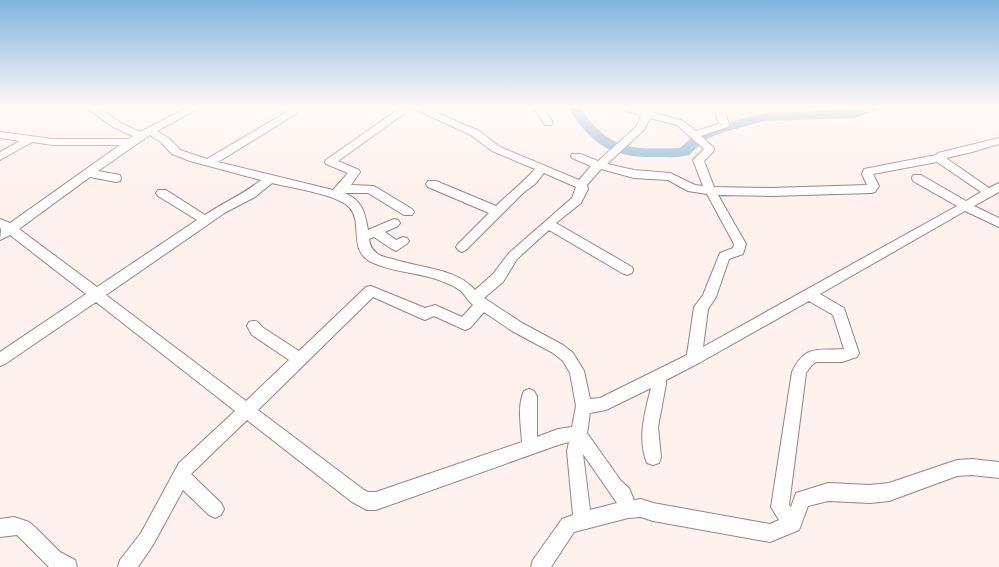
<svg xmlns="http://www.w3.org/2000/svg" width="999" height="567" viewBox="0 0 999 567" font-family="'Source Sans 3',sans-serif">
<rect width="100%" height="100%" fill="#fff1ee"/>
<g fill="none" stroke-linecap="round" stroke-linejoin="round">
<path fill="#83b5d0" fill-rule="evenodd" d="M568,108H580C611,152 632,149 680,148L696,133L714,126L765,113L876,108L874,111L855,118L765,121L724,132L706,139L689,155C679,158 668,157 658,157C612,158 593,146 568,108Z"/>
<defs>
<path id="minor" d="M87,108H99L121,123L140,132L186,108H199L157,131L170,139L180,150L207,159L288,111H294L296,113L294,115L218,162L333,190L348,173L326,164L325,162L326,160L400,108H412L338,161L359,170L360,172L351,185L374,186L412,209L414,212L412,215H404L368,193H344C362,200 365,212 368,230L394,219L398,220L400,223L398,226L385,232L396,240L403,237L407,238L409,241L407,244L396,251L392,249L374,237L369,239C370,246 372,250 378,254C382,257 388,258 393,259C418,268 457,268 475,290L493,274L509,253L572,198L576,187L544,173L535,184L523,193L466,250L462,252L458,250L456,247L458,244L489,213L428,187L426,184L428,181H436L496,206C508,194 523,183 535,169L492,151L471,135L412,108H426L479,131L500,147L579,180L591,166L572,158L571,156L572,154H580L598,161L636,127L641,115L623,110L621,108H638L683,121L696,131L719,124L714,108H724L729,125L728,127L701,136L714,148L713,152L704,161L714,187L771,188L867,185L862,174L864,169L936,155L938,153L999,138V144L972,152L946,158L989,188L999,183V192L974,206L999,218V227L965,211L820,294L844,308L859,353L857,357L842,362H816L812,365L806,373L789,505L791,507L796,493L828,483L870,485L889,483L957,460L972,459L999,462V478L972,475L957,476L889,501L870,503L828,501L808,506L799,530L770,542L653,521L641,517L628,518L574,532L551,567H531L533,560L562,519L573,515L567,451L569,442L558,445L376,510H367L352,502L247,420L191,474L221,503L224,509L221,515L215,518L209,515L183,490L153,545L138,567H118L120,560L141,533L179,463L235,411L96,302L5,364L0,366V352L86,294L10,235L0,240L1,229L0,228V219L10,223L120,145H53L32,142L0,160V152L20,141L0,138V132L53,139H129L133,136L113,127ZM650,118L677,125L704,149L693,160L703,186L695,185L670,173L634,170L607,164L644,130ZM150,135L162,143L172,154L190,161L261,180C244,194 224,202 205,215L166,190H158L156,193L158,196L197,220L97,287L19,229L90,177L116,182L120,181L121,178L120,175L98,171ZM937,162L981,192L966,201L921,175H913L912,178L913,181L957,206L703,347L708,309L716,297L729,259L743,254L746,244L718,195L771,196L871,193L875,192L879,186L873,174ZM601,169L634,178L668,180L688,191L707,194L734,244L733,248L720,253L703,295L694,307L687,355L600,398L590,399L584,371L573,353L563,345L522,323L484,298L503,282L517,259L549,230L622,273L627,275L632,273L633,270L632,267L556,223L581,203L588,189L587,185ZM272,183C291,188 338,194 350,208C363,223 348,250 371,262C392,272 415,272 436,279C444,282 455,286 461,291C466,296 468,301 473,305L462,317L435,305L425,308L371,286L366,287L299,351L262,327C258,321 256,320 249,322L247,326L252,335L289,360L246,401L106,295L226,212L255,197ZM373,297L420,318L425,320L434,316L465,330L470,328L484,312L512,331L553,353L563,361L570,373L576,406L572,427L558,429L537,437V396L534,391L529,389L524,391C517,406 521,426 522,442L376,492H368L364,490L258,410ZM809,301L833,315L844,349C818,351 805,344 792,372L771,507L779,520L770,524L653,503L641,499L634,500L629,488L621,481L587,433L590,413L606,410L651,388C645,412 637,439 647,463L653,465L659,463L661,457L658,427L666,384V380L699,363ZM583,454L617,503L590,510Z
M534,108H544L553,123L551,125H545Z
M14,517L29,522L35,527L60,552L75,560L77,567H49L17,535L0,537V519Z"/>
</defs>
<use href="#minor" stroke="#98837f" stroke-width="2"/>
<use href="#minor" fill="#fff" fill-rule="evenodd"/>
</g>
<linearGradient id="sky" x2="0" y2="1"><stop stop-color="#7fb4de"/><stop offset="0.57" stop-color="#fff9f7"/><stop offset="1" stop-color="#fff9f7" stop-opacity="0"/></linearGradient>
<rect width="999" height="188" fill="url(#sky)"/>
</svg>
